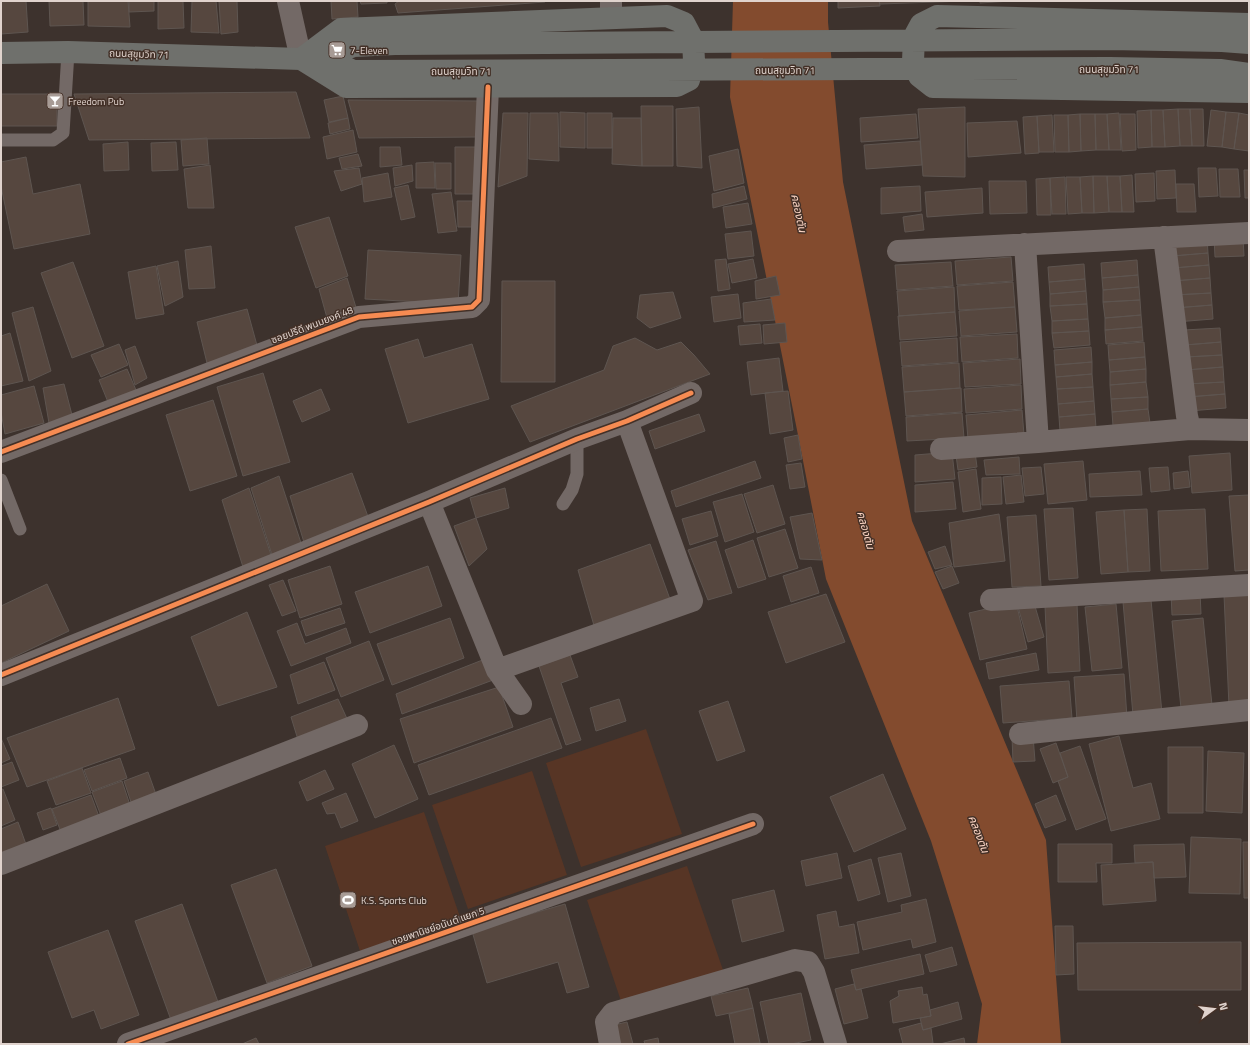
<svg xmlns="http://www.w3.org/2000/svg" width="1250" height="1045" viewBox="0 0 1250 1045" font-family="'Titillium Web','Noto Sans Thai',sans-serif">
<rect width="100%" height="100%" fill="#3d322d"/>
<path fill="#573525" d="M646,729L682,834L581,867L546,763Z
M532,771L567,875L468,909L432,805Z
M424,812L460,917L360,951L325,846Z
M687,866L723,970L622,1004L587,900Z"/>
<path fill="#834b2e" d="M733,1H828V22L843,182L912,521L1046,840L1061,1044H977L982,1004L931,841L826,579L798,435L730,97Z"/>
<path fill="#56473f" stroke="#5e5550" d="M1,1H26L28,32L1,34Z
M49,1H83L84,25L50,26Z
M88,1H128L130,27L88,26Z
M129,1H154V11L129,12Z
M158,1H183L184,28L158,29Z
M192,1H216L219,33L191,32Z
M219,1H237L238,32L221,34Z
M331,1H357L358,17L332,19Z
M360,1H387V3L361,4Z
M399,1H545V2L398,13L395,4Z
M838,1H879L880,6L838,8Z
M879,1H965L880,4Z
M980,1H1011L980,3Z
M296,92L310,138L89,140L74,94Z
M1,94H57V126H1Z
M343,96L348,118L329,122L324,100Z
M348,100L480,101L478,137L359,138Z
M641,106H673V166H642Z
M699,107L702,168L677,166L676,109Z
M965,107V177L923,176L918,109Z
M1178,109H1190L1192,146H1180Z
M1178,109L1180,146L1165,147L1163,110Z
M1190,109H1203L1204,146H1192Z
M1151,110H1163L1165,147H1152Z
M1151,110L1152,147L1138,148L1137,111Z
M1211,110L1226,112L1222,147L1207,146Z
M560,112L585,113V148L560,147Z
M1226,112L1239,113L1234,149L1222,147Z
M503,113H528L527,176L498,187Z
M530,113H558L559,161L529,159Z
M587,113H612V148H587Z
M1119,113L1121,150H1109L1107,114Z
M1239,113L1249,115V151L1234,149Z
M916,114L918,138L861,142L860,118Z
M1080,114H1095L1096,150L1081,151Z
M1080,114L1081,151L1069,152L1068,115Z
M1095,114H1107L1109,150H1096Z
M1120,114H1135L1136,150L1122,151Z
M1052,115L1054,152H1039L1037,116Z
M1054,115H1068L1069,152H1055Z
M1037,116L1039,153L1025,154L1023,117Z
M348,118L350,129L330,134L328,123Z
M613,118H641L642,166L612,164Z
M1017,121L1021,153L968,157L967,123Z
M353,130L357,152L327,159L323,137Z
M207,138L209,164L183,166L181,140Z
M920,141L922,165L866,169L864,145Z
M128,142L129,170L104,171L103,144Z
M176,142L178,170L152,171L151,143Z
M380,147H400L402,165L380,167Z
M455,147H480V194H455Z
M738,149L744,183L714,191L709,156Z
M358,154L362,166L342,169L339,158Z
M26,157L33,194L80,184L90,234L14,249L1,186V162Z
M434,162L435,188H416V163Z
M435,163H451V189H436Z
M210,165L214,208H188L184,169Z
M412,165L413,181L395,186L393,168Z
M359,168L362,184L341,191L334,171Z
M1198,168H1216L1218,196L1199,197Z
M1219,169H1238L1240,197H1220Z
M1175,170L1176,198L1157,199L1156,171Z
M1244,170H1249V198H1245Z
M388,173L392,197L364,202L362,178Z
M1154,173L1155,201L1136,202L1135,174Z
M1132,175L1134,212H1122L1120,176Z
M1093,176L1094,213H1082L1080,177Z
M1093,176H1107L1109,212L1094,213Z
M1107,176H1120L1122,212H1109Z
M1065,177L1066,214H1052L1050,178Z
M1066,177H1080L1082,213L1068,214Z
M1050,178L1051,215H1037L1036,179Z
M989,181H1026L1027,213L990,214Z
M1176,184H1194L1196,212H1177Z
M408,185L415,217L401,220L394,188Z
M744,186L747,199L713,208L712,194Z
M920,186L921,211L881,214V188Z
M982,188L983,213L927,217L925,192Z
M451,192L457,231L438,233L432,194Z
M457,201H476L477,227H458Z
M748,203L752,224L726,228L723,207Z
M922,214L924,230L905,232L903,217Z
M329,217L348,276L316,288L295,227Z
M751,231L754,256L728,259L725,234Z
M1243,237L1244,256L1215,257L1214,238Z
M1207,238L1208,253L1172,256L1171,241Z
M211,246L215,288L189,289L185,250Z
M368,250L461,255L458,304L365,299Z
M1208,253L1209,265L1173,268L1172,256Z
M1011,257L1013,281L957,285L955,261Z
M726,259L730,289L718,291L715,260Z
M753,259L757,278L732,283L728,264Z
M1137,260L1138,275L1102,278L1101,263Z
M178,261L183,297L165,306L157,266Z
M73,262L104,346L72,358L41,273Z
M951,262L953,286L897,290L895,265Z
M1084,264L1085,279L1049,282L1048,267Z
M1209,265L1210,278L1173,281V268Z
M156,266L164,314L136,319L128,272Z
M1138,275L1139,287L1103,290L1102,278Z
M776,276L780,295L756,299L755,281Z
M347,278L358,314L329,325L319,289Z
M1210,278L1211,293L1174,295L1173,281Z
M1085,279L1086,291L1050,294L1049,282Z
M502,281H555V382H501Z
M1013,282L1015,307L959,310L957,286Z
M954,287L955,312L899,316L897,291Z
M1139,287L1140,300L1103,302V290Z
M1086,291L1087,304L1050,306V294Z
M673,292L681,318L650,328L637,318L640,295Z
M1211,293L1212,305L1175,308L1174,295Z
M738,294L741,318L714,322L711,297Z
M771,299L775,320L744,322L743,303Z
M1140,300L1141,315L1105,318L1103,302Z
M1087,304L1088,319L1052,321L1050,306Z
M1212,305L1213,319L1176,322L1175,308Z
M33,307L51,371L29,381L12,313Z
M1015,307L1017,332L961,336L959,311Z
M247,309L258,349L207,363L197,322Z
M955,312L957,336L900,340L898,316Z
M1141,315L1142,327L1105,330V318Z
M1088,319L1089,331L1052,333V321Z
M785,323L787,342L764,344L763,325Z
M760,324L762,343L740,345L738,326Z
M1142,327L1143,341L1106,344L1105,330Z
M1220,328L1221,342L1185,345L1184,330Z
M1089,331L1090,345L1054,348L1052,333Z
M10,333L23,381L1,386V336Z
M1017,334L1018,358L962,362L960,337Z
M635,338L657,350L681,342L694,355L710,374L530,442L511,406L604,370L613,346Z
M957,338L958,362L902,366L900,342Z
M418,339L424,358L472,344L489,399L408,423L385,349Z
M1144,342L1145,357L1109,360L1108,345Z
M1221,342L1222,355L1186,357L1185,345Z
M119,344L128,365L101,377L91,355Z
M135,346L147,378L135,385L125,350Z
M1091,347L1092,362L1055,365L1054,350Z
M1222,355L1223,367L1186,370V357Z
M1145,357L1146,369L1110,372L1109,360Z
M779,358L783,391L751,395L747,362Z
M1020,359L1021,384L965,387L963,363Z
M1092,362V374L1056,377L1055,365Z
M959,363L960,388L904,392L902,367Z
M1223,367L1224,382L1187,384L1186,370Z
M127,369L136,390L108,402L99,380Z
M1146,369V382L1110,385V372Z
M263,373L290,462L243,476L217,387Z
M1092,374L1093,387L1057,389L1056,377Z
M1146,382L1148,397L1111,399L1110,385Z
M1224,382L1225,394L1188,397L1187,384Z
M64,384L72,415L49,423L43,388Z
M1021,385L1022,409L966,413L964,389Z
M34,386L44,423L5,434L1,412V395Z
M1093,387L1094,401L1058,404L1057,389Z
M961,388L962,412L906,416L904,392Z
M321,389L330,410L302,422L293,401Z
M788,391L793,430L770,434L765,393Z
M1225,394L1226,408L1189,411L1188,397Z
M1148,397V409L1112,412L1111,399Z
M213,400L237,476L190,491L166,415Z
M1094,401L1095,414L1059,417L1058,404Z
M1148,409L1150,423L1113,426L1112,412Z
M1022,410L1024,435L968,439L966,415Z
M962,413L964,438L907,441L906,417Z
M699,414L705,431L655,449L649,431Z
M1095,414L1096,428L1060,431L1059,417Z
M798,435L802,459L788,462L784,438Z
M952,452L955,479L915,482V455Z
M975,452L977,467L958,470L956,455Z
M1230,453L1232,490L1192,493L1189,456Z
M1019,457L1020,474L986,475L984,460Z
M755,461L761,478L676,507L671,491Z
M1083,461L1087,500L1048,504L1044,464Z
M801,463L805,487L790,489L786,465Z
M1041,467L1044,494L1025,496L1022,468Z
M1168,467L1170,490L1151,492L1149,468Z
M976,469L981,509L963,512L958,472Z
M1140,471L1142,495L1090,497L1089,474Z
M1188,471L1190,487L1174,489L1173,473Z
M352,473L370,522L306,549L290,496Z
M1021,475L1024,502L1006,504L1003,477Z
M279,476L301,543L272,555L251,488Z
M1001,477L1002,504L982,505V478Z
M953,482L956,509L915,512V485Z
M773,485L785,524L757,533L744,494Z
M249,488L271,555L243,567L222,500Z
M505,488L509,508L476,518L470,498Z
M742,494L754,532L725,542L713,502Z
M1249,495V570L1235,571L1229,496Z
M1073,508L1078,578L1049,580L1044,509Z
M1147,509L1150,571L1128,572L1124,510Z
M1205,509L1208,569L1161,571L1158,511Z
M1124,510L1128,572L1101,574L1096,512Z
M711,511L718,536L690,545L682,519Z
M812,513L822,560L800,559L790,517Z
M999,514L1005,561L954,567L949,523Z
M1036,515L1041,586L1012,587L1007,517Z
M476,518L487,549L469,566L454,526Z
M785,529L798,568L769,577L757,538Z
M753,540L766,579L738,588L725,550Z
M716,541L732,593L708,600L688,550Z
M650,544L671,602L595,629L578,570Z
M945,546L952,565L935,569L928,552Z
M330,566L342,604L300,618L288,580Z
M428,566L442,606L370,633L355,592Z
M952,566L959,583L943,589L935,572Z
M811,567L819,593L791,602L783,576Z
M283,580L296,611L282,616L269,585Z
M47,584L69,631L1,663V606Z
M1200,592L1201,614L1172,615L1171,593Z
M826,594L845,642L786,663L768,612Z
M1249,594V705L1229,706L1224,595Z
M1032,596L1044,637L1028,642L1016,600Z
M1151,600L1162,713L1133,715L1123,602Z
M1016,602L1027,649L980,660L969,613Z
M1077,604L1080,671L1048,673L1045,606Z
M1116,604L1122,668L1092,671L1085,607Z
M340,608L345,623L306,636L301,621Z
M247,612L277,687L218,706L191,637Z
M450,618L464,658L392,685L377,644Z
M1203,618L1212,705L1181,708L1172,621Z
M297,623L305,644L346,628L351,643L291,666L277,631Z
M369,641L384,680L341,697L326,658Z
M1036,653L1039,670L989,679L986,663Z
M570,655L578,677L561,683L581,740L566,745L539,666Z
M485,659L493,680L402,714L396,694Z
M324,662L335,690L298,704L290,675Z
M1124,674L1127,718L1077,721L1074,677Z
M1069,681L1072,718L1003,723L1000,686Z
M499,687L513,727L414,763L400,719Z
M118,698L135,749L27,787L7,738Z
M338,699L349,723L299,743L291,717Z
M619,699L626,721L596,731L590,708Z
M728,701L745,751L717,761L699,711Z
M551,718L562,748L429,795L418,765Z
M1033,736L1035,761L1013,762L1012,737Z
M1119,736L1133,788L1151,783L1160,819L1111,831L1089,744Z
M1,738L10,759L1,763Z
M1056,743L1068,777L1053,783L1040,749Z
M394,745L418,799L375,818L352,764Z
M1080,746L1106,819L1076,830L1058,781L1068,777L1060,753Z
M1168,747H1203V813H1168Z
M1208,751L1244,753L1242,813L1206,811Z
M120,758L127,778L92,791L84,770Z
M12,762L19,780L1,787V766Z
M82,768L91,793L56,805L47,781Z
M325,770L334,789L307,801L299,782Z
M148,772L158,800L133,808L124,781Z
M883,774L906,829L854,852L830,797Z
M122,781L132,811L103,821L92,792Z
M3,789L15,820L1,826V790Z
M346,793L358,821L341,828L335,813L327,814L322,803Z
M91,795L101,822L63,837L52,809Z
M1056,795L1066,820L1045,828L1035,804Z
M51,808L57,825L43,830L37,813Z
M18,822L28,850L1,860V829Z
M1191,837L1241,839L1240,894L1189,893Z
M1243,842H1249V898H1244Z
M1058,844H1112V863H1096L1097,882H1058Z
M1184,844L1186,877L1154,878L1153,862L1135,863L1134,845Z
M837,853L842,878L806,886L801,861Z
M901,853L911,896L888,902L878,858Z
M871,859L880,894L858,901L848,866Z
M1153,862L1156,901L1103,905L1101,865Z
M276,869L312,966L267,983L231,885Z
M774,890L784,931L742,942L732,900Z
M926,899L936,942L913,948L911,939L863,950L857,922L902,912L901,905Z
M182,904L218,1002L171,1020L135,921Z
M565,904L589,987L567,993L558,962L487,983L472,931Z
M836,911L839,927L854,924L859,953L825,959L817,915Z
M1055,926H1073L1074,974L1056,975Z
M108,930L139,1015L101,1029L94,1010L72,1018L48,952Z
M1241,942V990H1078L1077,943Z
M952,947L957,965L930,972L925,955Z
M920,954L924,974L856,990L851,970Z
M854,984L856,990L861,989L868,1018L844,1024L835,989Z
M922,987L923,995L927,994L931,1016L893,1023L890,1001L899,996L898,991Z
M748,988L753,1008L716,1016L711,996Z
M801,993L811,1040L791,1044H769L760,1002Z
M958,1002L962,1019L923,1030L920,1018L931,1016L930,1010Z
M753,1008L760,1043L735,1044L729,1014Z
M627,1022L633,1044H619L614,1025Z
M921,1023L923,1030L931,1028L933,1043L928,1044H903L899,1029Z
M256,1038L259,1044H242Z
M658,1038L659,1044H645L644,1041Z
M964,1038L965,1044H940Z"/>
<g fill="none" stroke-linecap="round" stroke-linejoin="round">
<path stroke="#736966" stroke-width="13" d="M1,140H53L63,133L68,52
M1,480L20,529
M563,504L572,490L577,474V439"/>
<path stroke="#736966" stroke-width="22" d="M288,1L301,59
M611,18V1
M1025,244L1038,442
M898,251L1249,233
M1190,429L1249,430
M941,449L1038,442L1190,429L1187,416L1164,237
M1,452L359,317L472,307L479,300L488,87
M429,502L497,670L521,704
M991,600L1249,585
M497,670L692,601L627,421
M1,675L429,502L577,439L627,421L691,393
M1020,734L1249,710
M1,864L357,725
M128,1044L753,824
M610,1044L606,1022L613,1013L795,960L808,962L814,972L836,1044"/>
<path stroke="#6f706c" stroke-width="22" d="M667,16L684,23L693,40L694,61L689,80L677,86L346,87L301,59L341,29Z
M1249,24L937,16L921,24L914,37L913,61L919,76L933,87L1249,92
M1,53L68,52L301,59L324,57L354,46L395,44L1109,39L1222,41L1249,43
M324,57L353,71L1110,68L1220,70L1249,74"/>
<defs>
<path id="cycleway" d="M1,452L359,317L472,307L479,300L488,87
M1,675L429,502L577,439L627,421L691,393
M128,1044L753,824"/>
</defs>
<use href="#cycleway" stroke="#433027" stroke-width="8"/>
<use href="#cycleway" stroke="#f68b52" stroke-width="5"/>
</g>
<defs>
<symbol id="supermarket-square" viewBox="-11 -11 22 22"><rect x="-9" y="-9" width="18" height="18" rx="4" fill="#a79b95" stroke="#433027"/><path d="M-6-5.5h2.5l.6 2H6L4.5 2H-2.5L-4.4-4H-6ZM-1.5 3.2a1.3 1.3 0 1 0 .1 0ZM3 3.2a1.3 1.3 0 1 0 .1 0Z" fill="#fff"/></symbol>
<symbol id="bar-square" viewBox="-11 -11 22 22"><rect x="-9" y="-9" width="18" height="18" rx="4" fill="#a79b95" stroke="#433027"/><path d="M-6-5H6L.8 .8V4.5H3.5V6h-7V4.5H-.8V.8Z" fill="#fff"/></symbol>
<symbol id="stadium-square" viewBox="-11 -11 22 22"><rect x="-9" y="-9" width="18" height="18" rx="4" fill="#a79b95" stroke="#433027"/><path d="M0-5a6.5 5 0 1 0 0 10a6.5 5 0 1 0 0-10ZM-3.5-1.8h7v3.6h-7Z" fill="#fff"/></symbol>
</defs>
<g fill-rule="evenodd">
<use href="#supermarket-square" x="327" y="40" width="20" height="20"/>
<use href="#bar-square" x="45" y="91" width="20" height="20"/>
<use href="#stadium-square" x="338" y="890" width="20" height="20"/>
</g>
<g text-anchor="middle" dominant-baseline="central" stroke-width="3" stroke-linejoin="round" paint-order="stroke">
<g font-size="10" fill="#e0d3cd" stroke="#433027" text-anchor="start">
<text x="350" y="50">7-Eleven</text>
<text x="68" y="101">Freedom Pub</text>
<text x="361" y="900">K.S. Sports Club</text>
</g>
<g font-size="10" fill="#e0d3cd" stroke="#433027">
<text transform="translate(139 54) rotate(2)">ถนนสุขุมวิท 71</text>
<text x="1109" y="69">ถนนสุขุมวิท 71</text>
<text x="785" y="70">ถนนสุขุมวิท 71</text>
<text x="461" y="71">ถนนสุขุมวิท 71</text>
<text transform="translate(312 325) rotate(-21)">ซอยปรีดี พนมยงค์ 48</text>
<text transform="translate(438 926) rotate(-19)">ซอยพานิชย์อนันต์ แยก 5</text>
</g>
<g font-size="11" font-style="italic" fill="#fdd6c5" stroke="#433027">
<text transform="translate(799 213) rotate(78)">คลองตัน</text>
<text transform="translate(866 530) rotate(75)">คลองตัน</text>
<text transform="translate(979 834) rotate(69)">คลองตัน</text>
</g>
</g>
<rect width="1250" height="1045" fill="none" stroke="#e0d3cd" stroke-width="4"/>
<g transform="translate(1214 1009) rotate(75)" stroke="#433027" stroke-width="3" paint-order="stroke">
<path d="M0-3L7 15L0 10L-7 15Z" fill="#e0d3cd"/>
<text y="-6" font-size="11" font-weight="bold" text-anchor="middle" fill="#e0d3cd">N</text>
</g>
</svg>
